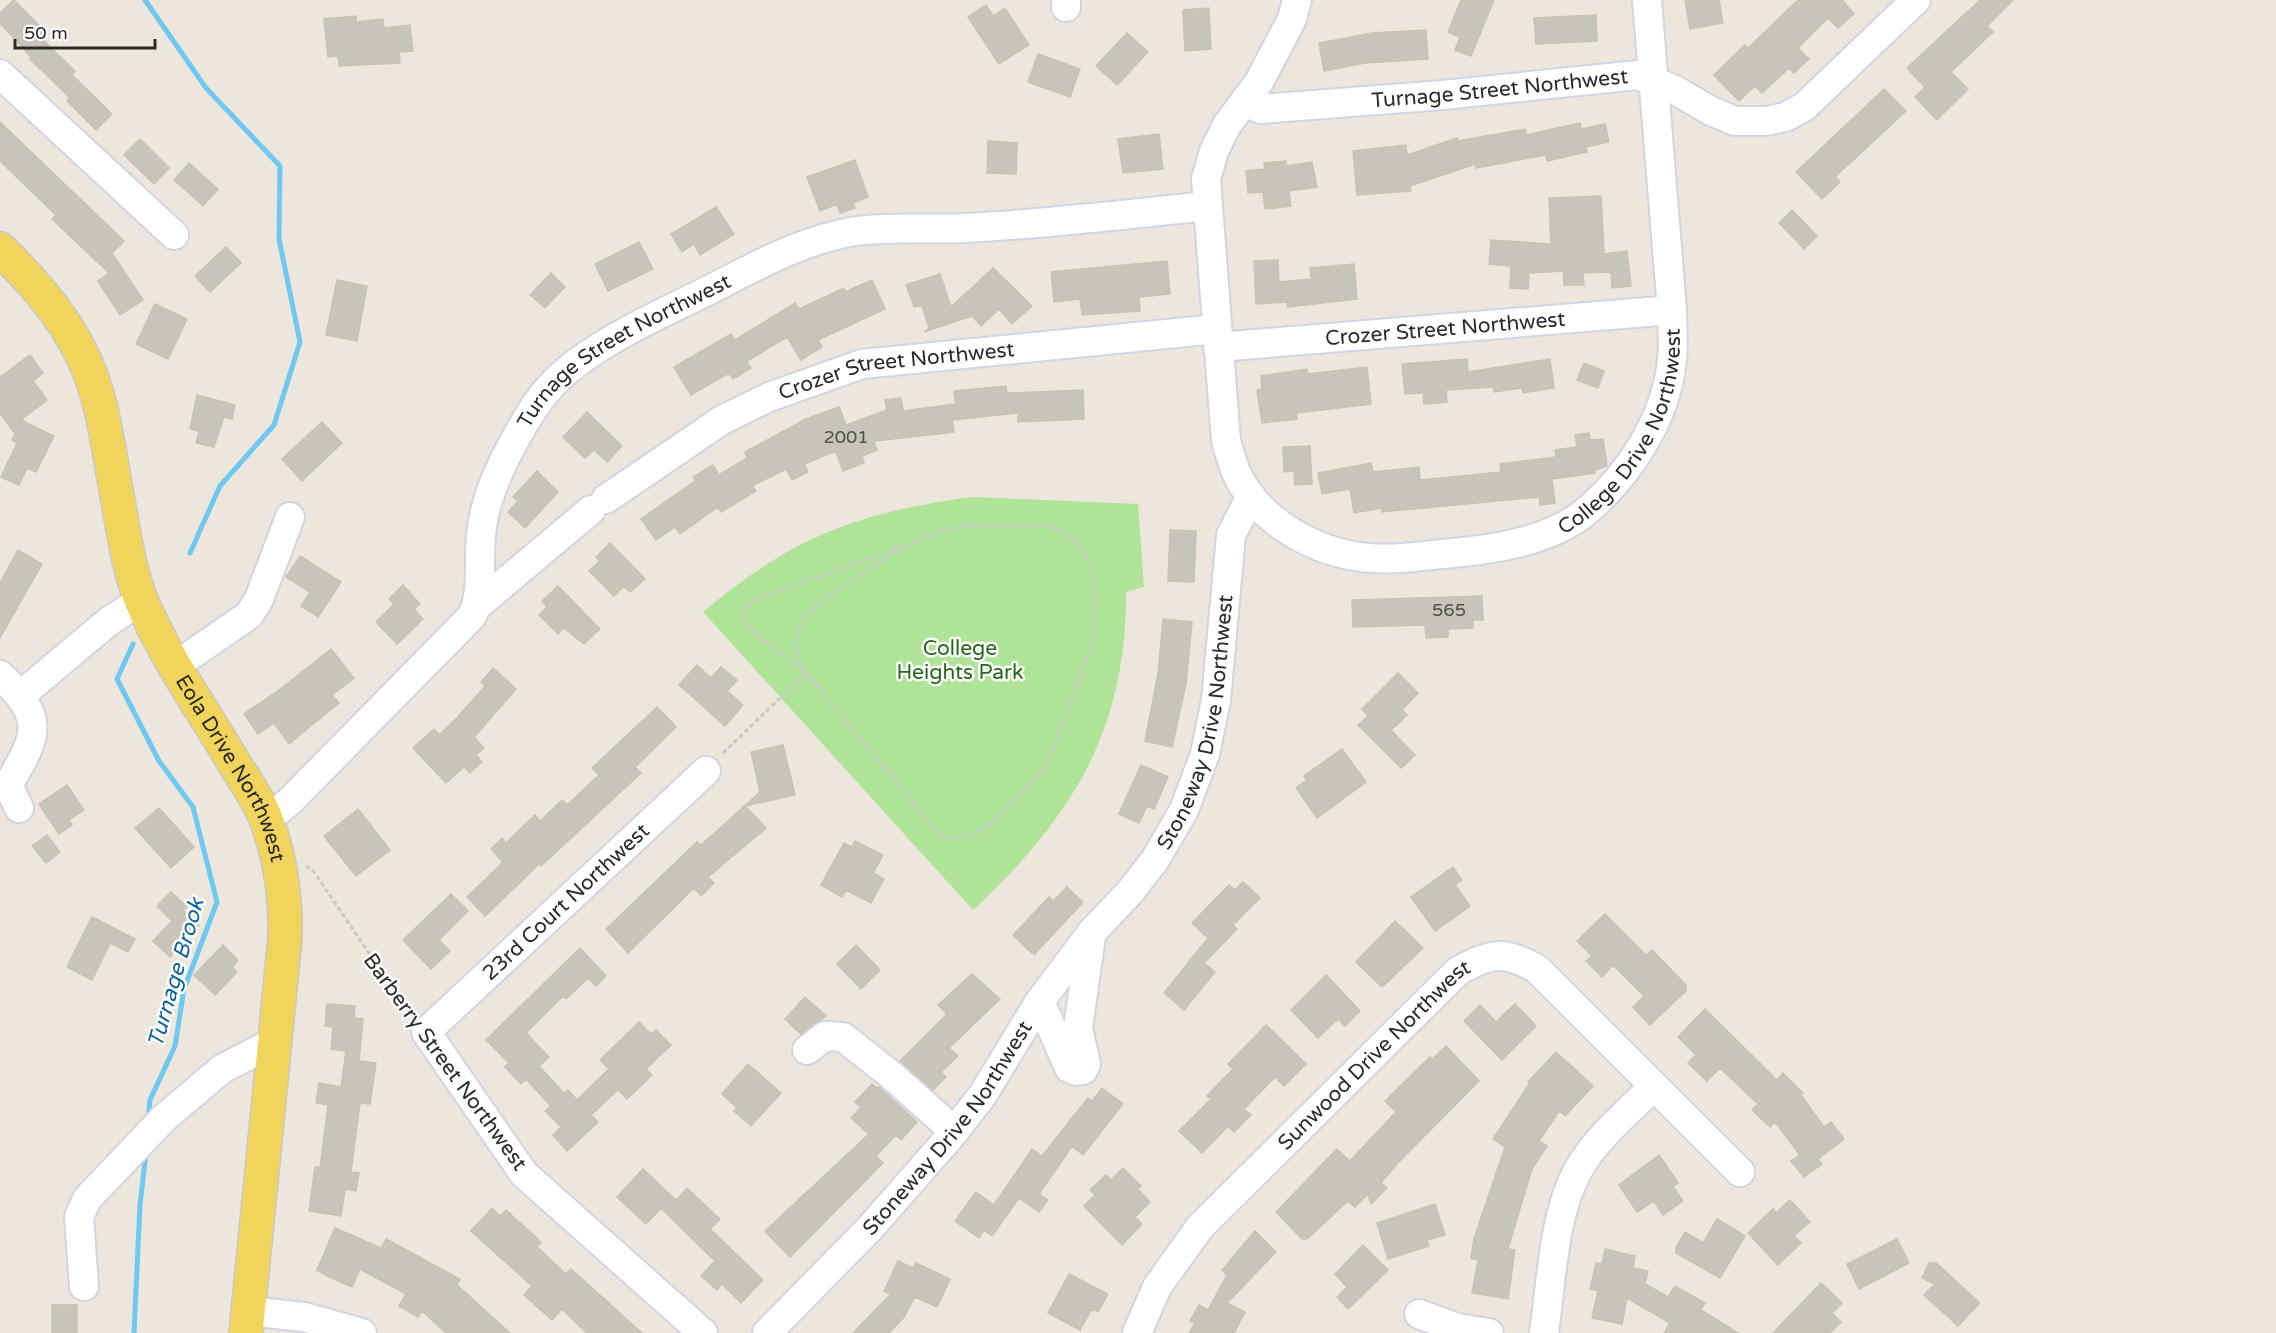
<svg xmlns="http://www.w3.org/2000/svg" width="2276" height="1333" viewBox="0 0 2276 1333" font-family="'Varela Round',sans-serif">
<rect width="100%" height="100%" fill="#ece6dc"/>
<path fill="#afe398" d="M973,497L1138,504L1144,587L1126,592C1127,730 1071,819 973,910L703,612C792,537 858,512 973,497Z"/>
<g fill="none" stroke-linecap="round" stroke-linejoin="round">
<path stroke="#6ec8ef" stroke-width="5" d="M145,0L206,88L280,166L279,239L300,342L274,425L220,486L190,553
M133,644L117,679L159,761L193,807L217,902L184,989L175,1046L150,1100L148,1119
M134,1333L140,1205L146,1152"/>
</g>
<path fill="#c7c4ba" stroke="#c7c2b5" stroke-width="1.5" d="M14,0L45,31L39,36L75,71L72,75L112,114L96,130L67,101L70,98L30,59L31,57L0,23V13Z
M1461,0H1494L1471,56L1455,50L1460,37L1448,32Z
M1685,0H1719L1723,23L1690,29Z
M1798,0H1842L1854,14L1838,28L1828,18L1798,48L1809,59L1794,73L1789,68L1762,93L1755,86L1739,101L1714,75L1745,45L1748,48Z
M1980,0H2013L1987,26L1993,32L1951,72L1968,89L1937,120L1915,97L1925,87L1907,68Z
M986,5L993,16L1005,8L1029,45L999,64L968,17Z
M1209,8L1211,49L1185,51L1183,10Z
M1596,15L1597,41L1536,44L1534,18Z
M356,16V22L383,19L384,28L410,25L413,51L399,52L400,63L339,66L338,56L328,57L324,19Z
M1426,30L1428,59L1365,63L1324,71L1319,43L1372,33Z
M1127,33L1148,52L1117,85L1096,66Z
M1038,54L1080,69L1070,97L1028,82Z
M1884,89L1906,111L1835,177L1840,182L1822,199L1796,172Z
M0,122L124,241L112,253L143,300L120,315L98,281L109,273L52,219L56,215L0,161Z
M1580,123L1581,129L1605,124L1609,142L1586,147L1587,152L1547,161L1546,155L1476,168V164L1410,186L1411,191L1357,195L1353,151L1406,145L1407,155L1457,138L1458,141L1525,129L1526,135Z
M1159,134L1163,169L1123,173L1118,139Z
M140,139L169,168L154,184L124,155Z
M988,141L1017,143L1016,174L987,173Z
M855,160L868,197L853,203L855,208L840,213L837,204L820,211L807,177Z
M1286,161V166L1312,162L1317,187L1289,191L1291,206L1265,209L1263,192L1248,193L1246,171L1265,169L1264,163Z
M189,163L218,189L203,206L174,180Z
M1601,196L1604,254L1627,251L1631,286L1612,288L1611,272L1583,273L1584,285H1564L1563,271L1529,273L1528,289L1510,288L1511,266L1489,264L1491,240L1551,244L1549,198Z
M716,207L734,234L700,255L694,244L682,252L671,234Z
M1792,210L1817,236L1804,249L1779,223Z
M639,242L653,269L608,291L595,264Z
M226,247L241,263L210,292L195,276Z
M1278,260L1279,282L1311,279L1310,268L1354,264L1357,299L1288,307L1287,302L1256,304L1254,261Z
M1167,261L1170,294L1139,297L1140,311L1082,315L1080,299L1054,302L1051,272Z
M993,268L1032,306L1012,324L999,309L981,326L972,316L924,332L929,328L922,306L914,307L906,285L940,274L951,307Z
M551,273L565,287L545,308L530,295Z
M337,280L367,286L357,341L326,335Z
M872,280L885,309L818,340L822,347L801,360L787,337L747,361L751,368L733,379L729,373L691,395L674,367L731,334L735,340L795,303L799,309L844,288L845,292Z
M155,304L187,319L168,359L136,344Z
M30,355L43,373L33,381L47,400L21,420L54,436L36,472L27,468L19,485L1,477L17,443L12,440L15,434L0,413V377Z
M1467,359L1468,372L1550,359L1554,388L1523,393L1522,388L1494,392L1493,387L1446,390L1447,402L1424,404L1423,393L1405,394L1402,364Z
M1584,363L1604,371L1598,388L1577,380Z
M1367,367L1371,404L1296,413L1297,419L1262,423L1257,390L1262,389L1261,376L1307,369L1308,374Z
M1006,386L1007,393L1083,390L1084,419L1018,422V413L952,420L954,432L874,441L877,450L862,456L864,463L843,471L836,451L804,464L808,472L792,480L786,469L752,486L756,491L721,512L718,507L680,534L675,527L656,540L641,519L695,481L693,477L713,465L719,475L747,458L745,452L806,419L839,407L846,425L887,410L885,400L901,398L903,411L956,404L954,391Z
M197,395L235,405L232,419L224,417L214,447L196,443L199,431L190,429Z
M587,412L622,446L607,462L594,450L585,458L563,437Z
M322,422L342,443L302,481L282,459Z
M1589,433L1590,440L1603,439L1607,466L1595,470V473L1552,479L1555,503L1540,505L1539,497L1382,512V508L1354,513L1350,489L1322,494L1318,473L1371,463L1373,472L1419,467L1420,480L1501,472L1500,464L1556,457L1555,450L1577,447L1575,435Z
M1310,446L1312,484L1295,485L1294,471L1284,472L1283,447Z
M537,471L558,492L525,528L508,512L518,501L513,497Z
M1170,530L1196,531L1194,582L1168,581Z
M610,543L645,579L630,592L624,586L614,596L589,571L600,561L596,557Z
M18,550L42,564L0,638V583Z
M300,556L341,582L318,617L301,606L310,592L286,577Z
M403,585L420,604L414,609L423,619L397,644L376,622L394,604L389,599Z
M558,586L600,629L584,644L564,628L558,634L539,615L547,607L542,601Z
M1482,596L1483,620H1473V628L1448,629V637L1426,638L1425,625L1353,627L1352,600Z
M1163,619L1192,622L1186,684L1172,747L1145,741L1158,674Z
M331,649L354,678L332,695L339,703L289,744L274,723L258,734L244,714L279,690Z
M697,665L711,678L721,667L737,680L727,691L743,705L725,726L679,685Z
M493,668L516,689L474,737L484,748L476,755L482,762L470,773L464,767L446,783L413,748L434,729L439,735L457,718L485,686L481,682Z
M1398,673L1418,693L1402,710L1407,715L1391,730L1415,755L1401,768L1358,725L1368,716L1362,709Z
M657,707L676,727L635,767L641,773L541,866L539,864L485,916L467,897L503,862L491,849L502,838L506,843L535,815L540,821L562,800L567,805L599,775L592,768Z
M783,745L795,795L745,806L766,828L708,877L714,883L701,896L694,888L628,953L606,929L697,842L701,845L760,792L751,752Z
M1342,749L1366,782L1317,818L1296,788L1307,780L1304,776Z
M1141,765L1168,777L1154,809L1147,806L1139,823L1119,814Z
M67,785L84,810L69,820L72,825L59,834L39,804Z
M159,808L194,847L171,868L135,828Z
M358,809L390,850L356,876L324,836Z
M47,835L60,852L46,863L32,846Z
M855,841L883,855L873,873L884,879L871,903L846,890L842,897L821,885L844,843L852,847Z
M1453,867L1462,880L1455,885L1470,906L1435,931L1411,897Z
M1243,882L1260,898L1233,925L1237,929L1204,963L1215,972L1184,1010L1164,993L1208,938L1192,923L1229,885L1235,890Z
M1067,887L1083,902L1034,955L1013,935L1049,897L1053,901Z
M171,892L187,907L183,910L199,925L170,957L153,941L172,921L157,906Z
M451,894L468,911L439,940L450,951L431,969L403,940Z
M1605,914L1646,955L1652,950L1686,985V991L1650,1025L1633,1007L1644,996L1613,965L1602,977L1586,961L1592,956L1577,941Z
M92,917L135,939L128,952L110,943L92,980L67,967Z
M1395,921L1423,948L1382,987L1356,962Z
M223,945L238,960L232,967L237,972L215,995L194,975Z
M856,945L880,970L861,989L837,964Z
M580,948L606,976L596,986L588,978L566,999L563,996L526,1033L549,1057L539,1066L564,1093L568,1090L577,1100L609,1069L600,1060L639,1022L651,1034L656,1030L671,1045L646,1069L652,1075L627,1099L618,1090L591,1115L598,1122L567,1151L553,1135L561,1127L545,1111L551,1106L526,1079L521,1084L505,1067L509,1063L486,1040Z
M972,974L1000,999L949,1048L958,1056L941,1072L946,1077L933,1090L900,1061L947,1014L938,1005Z
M1326,975L1360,1011L1345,1026L1338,1019L1318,1038L1291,1010Z
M805,997L826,1016L801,1034L785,1019Z
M327,1004L355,1006L354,1018L363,1019L359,1061L376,1063L370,1104L360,1103L359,1110L351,1172L359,1173L356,1191L345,1189L341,1216L309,1211L315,1167L320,1168L328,1105L316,1103L319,1083L341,1087L346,1051L331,1049L333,1027L325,1026Z
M1515,1004L1536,1026L1502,1060L1464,1021L1480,1005L1496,1022Z
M1705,1009L1777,1080L1783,1073L1803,1093L1801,1095L1824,1127L1831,1122L1844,1139L1818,1159L1822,1164L1804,1177L1791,1161L1800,1155L1775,1122L1770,1127L1752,1110L1758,1104L1720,1068L1707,1081L1688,1063L1696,1055L1678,1037Z
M1266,1025L1306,1064L1284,1086L1275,1077L1244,1109L1251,1115L1234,1132L1228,1126L1202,1153L1179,1131L1211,1099L1207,1096L1233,1069L1228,1064Z
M1446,1046L1479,1081L1395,1166L1381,1183L1387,1188L1371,1204L1368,1194L1355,1207L1348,1201L1307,1239H1302L1276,1212L1337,1149L1350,1161L1396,1112L1385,1101L1430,1057L1432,1059Z
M1556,1052L1593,1086L1565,1116L1559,1111L1539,1141L1547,1146L1532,1169L1508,1249L1515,1250L1508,1299L1472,1293L1478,1260L1471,1258L1474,1239L1505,1147L1493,1139L1530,1083L1528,1082Z
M748,1064L781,1093L751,1126L734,1111L737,1108L722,1094Z
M872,1084L877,1088L879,1087L917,1122L901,1140L896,1135L876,1156L883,1163L790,1257L765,1231L869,1134L851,1118L861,1107L855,1102Z
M1102,1088L1123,1104L1083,1155L1072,1146L1039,1194L1048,1200L1039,1212L1019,1198L992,1236L984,1230L979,1238L955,1221L976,1192L994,1205L1032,1149L1042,1156L1088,1098L1092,1101Z
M1659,1155L1678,1183L1673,1186L1683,1201L1663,1215L1654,1201L1637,1212L1619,1185Z
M1123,1168L1141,1186L1138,1189L1150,1202L1135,1217L1142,1224L1122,1245L1084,1206L1095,1195L1090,1190L1106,1175L1111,1180Z
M643,1169L676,1200L687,1188L720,1219L710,1229L763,1280L741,1303L722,1284L717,1290L701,1276L715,1261L661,1208L646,1224L617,1197Z
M1790,1200L1810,1222L1794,1236L1801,1243L1778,1265L1748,1233L1773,1209L1776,1213Z
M1435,1204L1445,1235L1427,1240L1429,1246L1388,1259L1377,1223Z
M492,1208L500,1216L506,1210L541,1242L537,1247L566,1274L571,1269L642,1333H587L562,1309L552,1320L524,1295L532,1286L471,1231Z
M1717,1219L1745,1236L1720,1278L1676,1253V1247L1685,1232L1703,1243Z
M335,1228L381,1248L386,1239L460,1279L457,1285L510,1333H446L422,1311L418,1317L399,1306L406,1294L360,1269L352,1287L327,1276L317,1270Z
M1255,1231L1276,1252L1227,1303L1245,1312L1234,1333H1189L1195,1323L1190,1321L1199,1305L1208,1310L1227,1275L1222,1270Z
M1897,1239L1909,1263L1859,1289L1847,1264Z
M1363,1245L1388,1270L1348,1309L1337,1297L1347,1287L1335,1274Z
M1605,1249L1635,1256L1633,1268L1648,1271L1645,1284L1668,1297L1675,1286L1705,1303L1701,1310L1738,1333H1664L1670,1323L1627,1298L1622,1324L1592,1318L1598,1291L1590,1289L1596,1263L1602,1264Z
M898,1261L913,1268L916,1263L950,1279L937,1307L915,1297L904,1317L889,1333H853L891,1294L884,1291Z
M1929,1263H1936L1980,1303L1958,1326L1924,1295L1935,1284L1922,1278Z
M1069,1274L1108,1294L1098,1312L1092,1309L1080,1330L1048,1313Z
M1821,1283L1842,1303L1832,1313L1841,1322L1830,1333H1773Z
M52,1305H77V1333H52Z"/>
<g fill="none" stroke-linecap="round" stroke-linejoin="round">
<defs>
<g id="minor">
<path d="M1066,0V7"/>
<path id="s1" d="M1297,0L1292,19L1259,82L1227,125L1214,151L1206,179L1226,441C1229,451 1232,462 1236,472C1256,517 1307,548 1354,556C1386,562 1421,556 1453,553C1496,549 1548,541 1583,514C1628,477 1666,420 1672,360C1674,344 1672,327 1672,310L1647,0"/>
<path d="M0,74L174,235"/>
<path id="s2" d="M1244,102L1261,109L1443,95L1638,75L1675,90L1711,111L1735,121H1767L1785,117L1804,107L1916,0"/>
<path id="s3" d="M1218,347L1672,310"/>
<path id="s4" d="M606,499L722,420L769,397L862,364L1217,329"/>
<path d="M478,605L591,510"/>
<path d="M175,666L249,615L259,599L290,517"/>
<path d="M0,675C45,718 39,734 8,785L19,808"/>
<path d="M21,695L108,622L141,600"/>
<path id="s5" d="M267,820L290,801L472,616C484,590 478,564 481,536C484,496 505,456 525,422C538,399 557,377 578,362C617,333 661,314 703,293C753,268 802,239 857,231C892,226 930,230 966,228C1047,224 1128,214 1208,206"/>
<path d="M1040,1001L1069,1068L1076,1071L1083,1070L1086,1064L1078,1028L1091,937"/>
<path d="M807,1050L825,1036L843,1037L890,1074L954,1131"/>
<path d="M84,1286L79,1217L87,1199L164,1118L222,1069L274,1042"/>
<path d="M248,1311L304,1317L362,1333"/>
<path d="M1419,1314L1457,1328L1489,1333"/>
<path id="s6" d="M703,1333L524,1174L426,1032L706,771"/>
<path id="s7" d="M767,1333L871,1227L949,1138L982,1096L1038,1004L1092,932L1130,892L1155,860L1184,810L1205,754L1216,700L1231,535L1251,496"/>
<path id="s8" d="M1137,1333L1157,1287L1200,1227L1458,971C1491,953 1504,950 1537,969L1740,1172"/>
<path d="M1544,1333C1552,1279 1553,1208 1583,1162C1601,1134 1629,1111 1653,1087"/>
</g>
<g id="major">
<path id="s9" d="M0,249C37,285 71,324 90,373C105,413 110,459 118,501C124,534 129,571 142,602C166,659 203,710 234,763C246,782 260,802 267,822C281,860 286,898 285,938L246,1333"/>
</g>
</defs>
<use href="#minor" stroke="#d1d4e3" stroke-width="32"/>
<use href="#major" stroke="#c8c8c8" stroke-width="36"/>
<path stroke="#c8c8c8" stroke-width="3" stroke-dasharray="4.5 3" stroke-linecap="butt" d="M962,526H1050L1073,538L1093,566L1094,639L1047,764L1018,798L990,824L969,836L950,838L941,836L806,673C795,657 792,638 802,621C812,604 885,558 906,546C923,536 944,532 962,526Z
M723,753L806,673L760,637L745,621L743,613L748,605L757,599L904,546
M306,866L314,872L411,1015"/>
<use href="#minor" stroke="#fff" stroke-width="28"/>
<use href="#major" stroke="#f1d45c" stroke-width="33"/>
</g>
<g text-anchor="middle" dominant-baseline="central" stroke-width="5" stroke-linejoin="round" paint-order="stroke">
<g font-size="18" fill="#51504e">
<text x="846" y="437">2001</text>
<text x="1449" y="610">565</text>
</g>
<g font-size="21" fill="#2a2a2a" stroke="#fff">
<text stroke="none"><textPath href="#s2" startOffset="258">Turnage Street Northwest</textPath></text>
<text stroke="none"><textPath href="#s3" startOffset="228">Crozer Street Northwest</textPath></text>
<text stroke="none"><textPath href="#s5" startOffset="618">Turnage Street Northwest</textPath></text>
<text stroke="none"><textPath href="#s4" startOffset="324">Crozer Street Northwest</textPath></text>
<text stroke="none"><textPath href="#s1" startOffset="978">College Drive Northwest</textPath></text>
<text stroke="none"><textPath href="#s7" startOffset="760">Stoneway Drive Northwest</textPath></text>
<text stroke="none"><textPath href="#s9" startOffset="579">Eola Drive Northwest</textPath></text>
<text stroke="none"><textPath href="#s6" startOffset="603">23rd Court Northwest</textPath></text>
<text stroke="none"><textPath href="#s8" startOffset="369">Sunwood Drive Northwest</textPath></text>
<text transform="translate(445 1062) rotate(54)">Barberry Street Northwest</text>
<text stroke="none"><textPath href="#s7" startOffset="274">Stoneway Drive Northwest</textPath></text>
</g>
<g font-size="21" fill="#27671a" stroke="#fff">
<text x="960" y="648">College<tspan x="960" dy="24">Heights Park</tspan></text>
</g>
<g font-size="22" font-style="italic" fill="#0d659b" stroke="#fff">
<text transform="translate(176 973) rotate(-74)">Turnage Brook</text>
</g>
</g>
<path d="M15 39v9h140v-9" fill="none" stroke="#2a2a2a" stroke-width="3"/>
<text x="24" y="39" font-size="18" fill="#2a2a2a" stroke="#ffffff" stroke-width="4.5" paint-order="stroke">50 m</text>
</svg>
